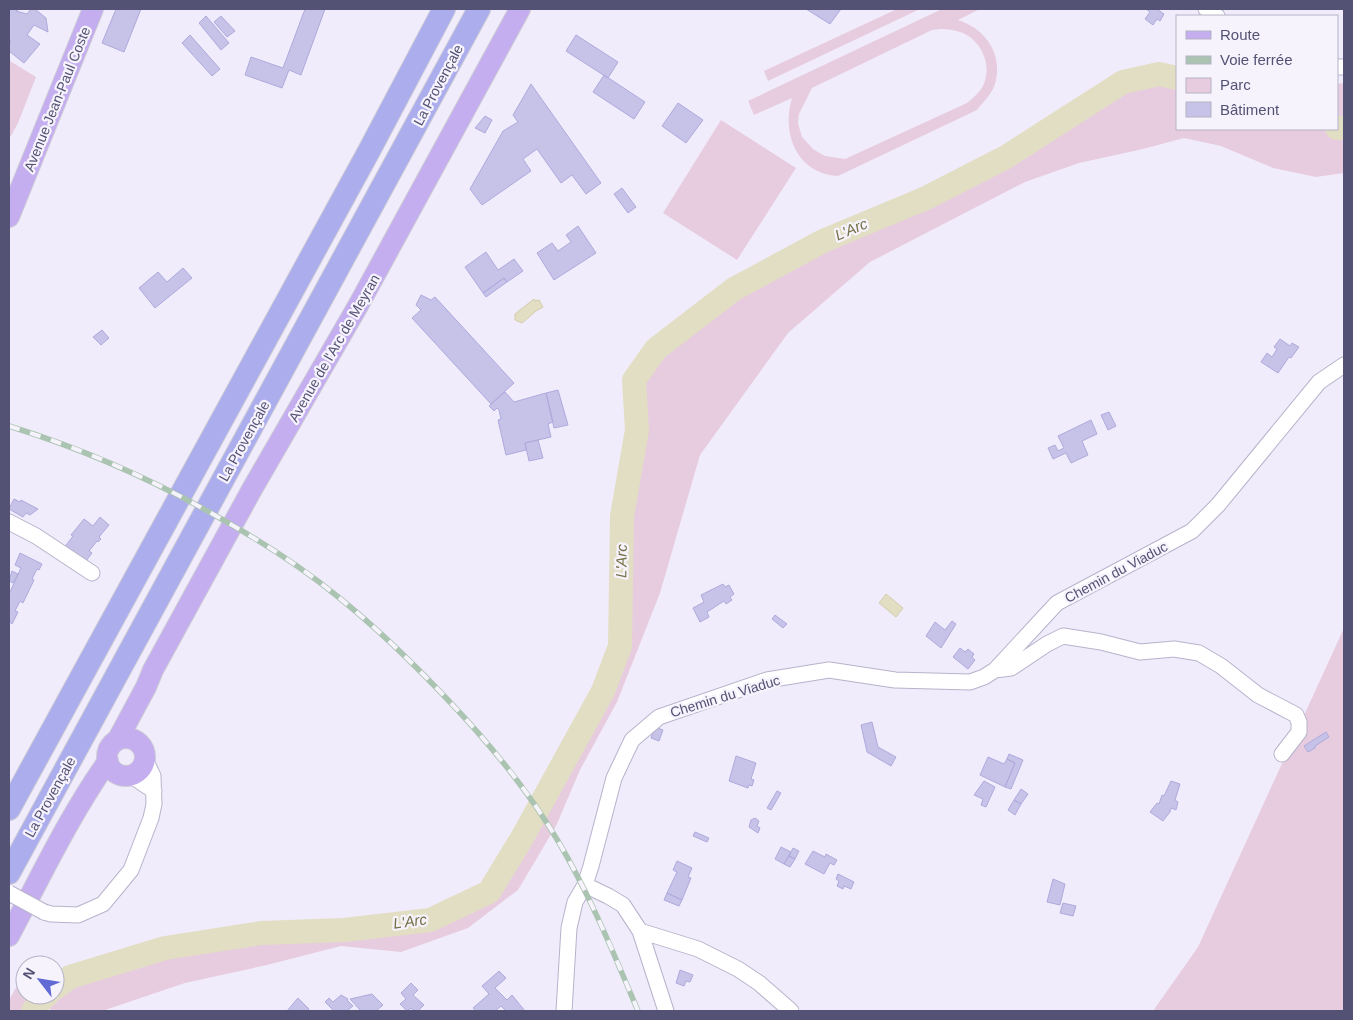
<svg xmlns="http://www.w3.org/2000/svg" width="1353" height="1020" viewBox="0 0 1353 1020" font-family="Helvetica,sans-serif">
<rect width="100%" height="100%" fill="#f1ecfb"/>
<path fill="#e7ccdf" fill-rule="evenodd" d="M897,9H920L768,81L764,71Z
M942,9H980L958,20C984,28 1002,52 996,80C994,92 984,101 977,110L838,176C797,174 781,133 792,98L754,115L748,101ZM941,29C947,29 954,30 960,32C981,39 993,65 983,86C979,93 973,98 967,103L845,159L825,156L813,149L802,137L798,123L799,114L812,88L932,30Z
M10,61L36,77L18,123L11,136L9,135Z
M1159,74L1177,78V129H1337V84L1344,83V173L1316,177L1273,168L1221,146L1184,138L1143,149L1079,163L1025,182L870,262L788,333L700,455L660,593L617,702L580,770L556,826L518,890L468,928L401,952L341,946L267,965L185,983L102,1011H52L42,999L33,1011H9V1000L25,972V995H55V988L70,977L165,948L261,933L344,930L430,920L489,892L522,838L603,691L620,646L622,516L637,430L634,380L656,349L734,289L823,241L926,198L1017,150L1123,82Z
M721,120L796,168L737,260L663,213Z
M1344,628V1011H1153L1198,947Z"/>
<path fill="#e2dec3" stroke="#d3cdaa" d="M534,299L535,301L539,300L543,307L536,311L522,323L515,320V314Z
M886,594L903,608L896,617L879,603Z"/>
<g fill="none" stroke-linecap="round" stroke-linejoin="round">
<path stroke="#e2dec3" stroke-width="24" d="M1337,128H1344
M55,988L70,977L165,948L261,933L344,930L430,920L489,892L522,838L603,691L620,646L622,516L637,430L634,380L656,349L734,289L823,241L926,198L1006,157L1123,82L1159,74L1177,78
M33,1011L42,999L47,995"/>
</g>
<path fill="#c6c2e8" stroke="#aeaadd" d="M9,9H19L16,11L27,14L31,9H35L46,18L48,32L34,25L27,35L40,44L24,63L9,51V45L11,41L9,40Z
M116,9H141L124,52L102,43Z
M305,9H325L301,75L289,70L282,88L245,75L251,57L283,68Z
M806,9H841L830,24Z
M1146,9H1158V10L1164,14L1160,21L1157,19L1153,25L1145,19L1150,12Z
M206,16L229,43L221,50L199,23Z
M221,16L235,31L227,37L214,22Z
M190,35L220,69L212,76L182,43Z
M576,35L618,62L608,78L566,51Z
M604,75L645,102L634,119L593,92Z
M531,84L601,183L586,194L572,175L561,183L537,149L523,159L531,171L482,205L470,189L503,131L518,122L513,115Z
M678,103L703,120L686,143L662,126Z
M485,116L492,120L485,133L475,128Z
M622,188L636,207L628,213L614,194Z
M578,226L596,253L554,280L537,253L552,243L558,251L571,242L566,235Z
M486,252L498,270L514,259L523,271L507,282L504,278L483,293L465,267Z
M183,268L192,278L155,308L139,288L158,272L167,282Z
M504,278L507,282L486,297L483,293Z
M421,295L431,300L435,297L514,383L491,404L412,318L421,310L416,305Z
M102,330L109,338L101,345L93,337Z
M1280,339L1290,346L1292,343L1299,347L1291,358L1289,357L1278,373L1261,362L1267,353L1272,357L1277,349L1274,347Z
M558,390L568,425L554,428L546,393Z
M505,392L514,402L546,393L553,422L548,424L551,437L525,443L526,450L506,455L498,420L501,419L499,410L497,408L494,411L489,406Z
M1109,412L1116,426L1108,430L1101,415Z
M1091,420L1097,434L1082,441L1088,455L1071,463L1066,453L1053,459L1048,448L1055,445L1058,451L1064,448L1058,436Z
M538,440L543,458L529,461L525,443Z
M14,499L20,502L21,500L38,509L30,515L26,513L23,517L9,509Z
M100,517L109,525L99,537L101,539L98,542L97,541L89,551L92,553L86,561L64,548L73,536L71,535L84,519L93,526Z
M20,553L42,564L39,570L37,569L32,579L34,580L23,603L20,601L15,611L18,612L12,624L10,622L9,624V594L21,568L15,565Z
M12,571L18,574L13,583L9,581Z
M723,584L725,587L729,585L734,594L730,597L732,600L726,604L724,601L707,612L709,617L700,622L693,608L704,602L701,595Z
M775,615L787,624L783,628L772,619Z
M952,621L956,624L941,648L926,636L935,622L945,630Z
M960,648L965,652L968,649L974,654L972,657L975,660L968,669L953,657Z
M872,722L878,747L896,757L891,766L867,752L861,725Z
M655,727L663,730L659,741L651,738Z
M1326,732L1329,737L1315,746V748L1308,752L1304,746Z
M1009,754L1023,760L1011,789L1005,787L1015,763L1007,759Z
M736,756L756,763L751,779L754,780L752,786L749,785L748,788L729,781Z
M988,757L1004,764L1007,759L1015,763L1005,787L980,775Z
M984,781L995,787L986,807L981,805L983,799L974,795Z
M1171,781L1180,784L1175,800L1178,802L1176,810L1171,808L1170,812L1163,821L1150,812L1157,803L1159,804L1162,795L1164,796Z
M1021,789L1028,794L1021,804L1014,800Z
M777,791L781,793L771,810L767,808Z
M1014,800L1021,804L1015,815L1008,810Z
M755,818L759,821L757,826L760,828L758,833L749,827L751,820Z
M695,832L709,838L707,842L693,836Z
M781,847L791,852L784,864L775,859Z
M793,848L799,851L795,859L789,856Z
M813,851L825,857L826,854L837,860L834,865L830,863L824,874L805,864Z
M789,856L795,859L790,867L784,864Z
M677,861L692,868L688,877L691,878L682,900L667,893L677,872L673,870Z
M838,874L854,882L851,889L844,886L843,889L837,886L839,881L836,879Z
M1053,879L1065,884L1060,905L1047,902Z
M667,893L682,900L679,906L664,900Z
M1063,903L1076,906L1073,916L1060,913Z
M680,970L693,975L690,982L686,981L684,986L676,983Z
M499,971L506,978L495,988L507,1000L512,995L525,1011H506L501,1006L495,1011H476L473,1008L489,994L482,986Z
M411,983L418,990L413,995L424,1005L418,1011H414L411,1008L407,1011L400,1004L406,999L401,993Z
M372,994L383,1005L376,1011H361L350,999Z
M341,995L348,999L347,1000L353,1006L347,1011H334L325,1002L329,998L333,1002Z
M298,998L309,1009L306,1011H287Z"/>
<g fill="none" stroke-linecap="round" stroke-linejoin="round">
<defs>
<path id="minor" d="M1206,9L1217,16
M1337,67H1344
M9,522L36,536L92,573
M995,670L1011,668L1047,644L1063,636L1101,642L1140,652L1174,649L1199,653L1221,666L1258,695L1296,715L1299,722V732L1282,754
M130,775L154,791
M585,885L608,896L623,905L640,931L698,949L738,969L759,983L791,1011
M44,912L51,914L78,915L103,904L131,870L151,818L154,804L153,776L145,759
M640,931L666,1011
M564,1011L569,928L575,902L585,885L591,866L614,778L632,740L659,717L767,680L829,670L895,680L970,682L984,677L995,670L1057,603L1192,531L1218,505L1319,382L1344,365"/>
<path id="major" d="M9,217L93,9
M107 757a19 19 0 1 1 38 0a19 19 0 1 1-38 0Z
M118,739L146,687L153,670L251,491L359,304L520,9
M9,936C40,878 69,816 108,761"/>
<path id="highway" d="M9,809L369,151L444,9
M9,873L479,9"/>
</defs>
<use href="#minor" stroke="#b6b3cc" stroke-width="17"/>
<use href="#major" stroke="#cccbd5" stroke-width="22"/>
<use href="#highway" stroke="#cccbd5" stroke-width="24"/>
<use href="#minor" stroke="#fff" stroke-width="15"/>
<use href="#major" stroke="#c4aef0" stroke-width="20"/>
<use href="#highway" stroke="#abaded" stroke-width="22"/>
<defs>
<path id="rail" d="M9,426C83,449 150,478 218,517C259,540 300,566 337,596C377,628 413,663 448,700C489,743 528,790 558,841C590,895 614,954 638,1011"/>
</defs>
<use href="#rail" stroke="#abc4b1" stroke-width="5.5"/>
<use href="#rail" stroke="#f6f3fd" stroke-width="4" stroke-dasharray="11" stroke-linecap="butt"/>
<defs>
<path id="minor-bridge" d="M9,893L44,912"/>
</defs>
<use href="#minor-bridge" stroke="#b6b3cc" stroke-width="17" stroke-linecap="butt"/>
<use href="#minor-bridge" stroke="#fff" stroke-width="15"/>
</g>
<g text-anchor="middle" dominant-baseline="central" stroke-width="4.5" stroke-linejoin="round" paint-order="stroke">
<g font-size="14" fill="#545274" stroke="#f6f3fd">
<text transform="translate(438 85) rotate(-62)">La Provençale</text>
<text transform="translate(57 99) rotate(-68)">Avenue Jean-Paul Coste</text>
<text transform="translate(334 348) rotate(-60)">Avenue de l'Arc de Meyran</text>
<text transform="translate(244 441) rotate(-61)">La Provençale</text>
<text transform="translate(1116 572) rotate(-28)">Chemin du Viaduc</text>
<text transform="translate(725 696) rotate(-17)">Chemin du Viaduc</text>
<text transform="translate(50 797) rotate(-61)">La Provençale</text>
</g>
<g font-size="15" font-style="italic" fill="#767046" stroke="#f6f3fd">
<text transform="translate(851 229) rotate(-23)">L'Arc</text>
<text transform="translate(621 561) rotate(-89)">L'Arc</text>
<text transform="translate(410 921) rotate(-8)">L'Arc</text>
</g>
</g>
<rect width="1353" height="1020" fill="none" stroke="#545274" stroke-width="20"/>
<rect x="1176" y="15" width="162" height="115" fill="#f6f3fd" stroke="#b5b3c6"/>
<rect x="1186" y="31" width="25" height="8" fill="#c4aef0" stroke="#b5b3c6"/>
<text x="1220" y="40" font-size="15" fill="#545274">Route</text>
<rect x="1186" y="56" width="25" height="8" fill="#abc4b1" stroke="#b5b3c6"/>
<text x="1220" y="65" font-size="15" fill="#545274">Voie ferrée</text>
<rect x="1186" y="78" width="25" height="15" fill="#e7ccdf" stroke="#b5b3c6"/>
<text x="1220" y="90" font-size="15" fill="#545274">Parc</text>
<rect x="1186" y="102" width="25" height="15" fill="#c6c2e8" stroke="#b5b3c6"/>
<text x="1220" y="115" font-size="15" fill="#545274">Bâtiment</text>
<g transform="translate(40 980) rotate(301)"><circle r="24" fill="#f6f3fd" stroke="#b5b3c6"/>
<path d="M0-4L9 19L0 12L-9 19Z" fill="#6169d5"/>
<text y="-8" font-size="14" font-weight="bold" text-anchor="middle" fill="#545274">N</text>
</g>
</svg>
